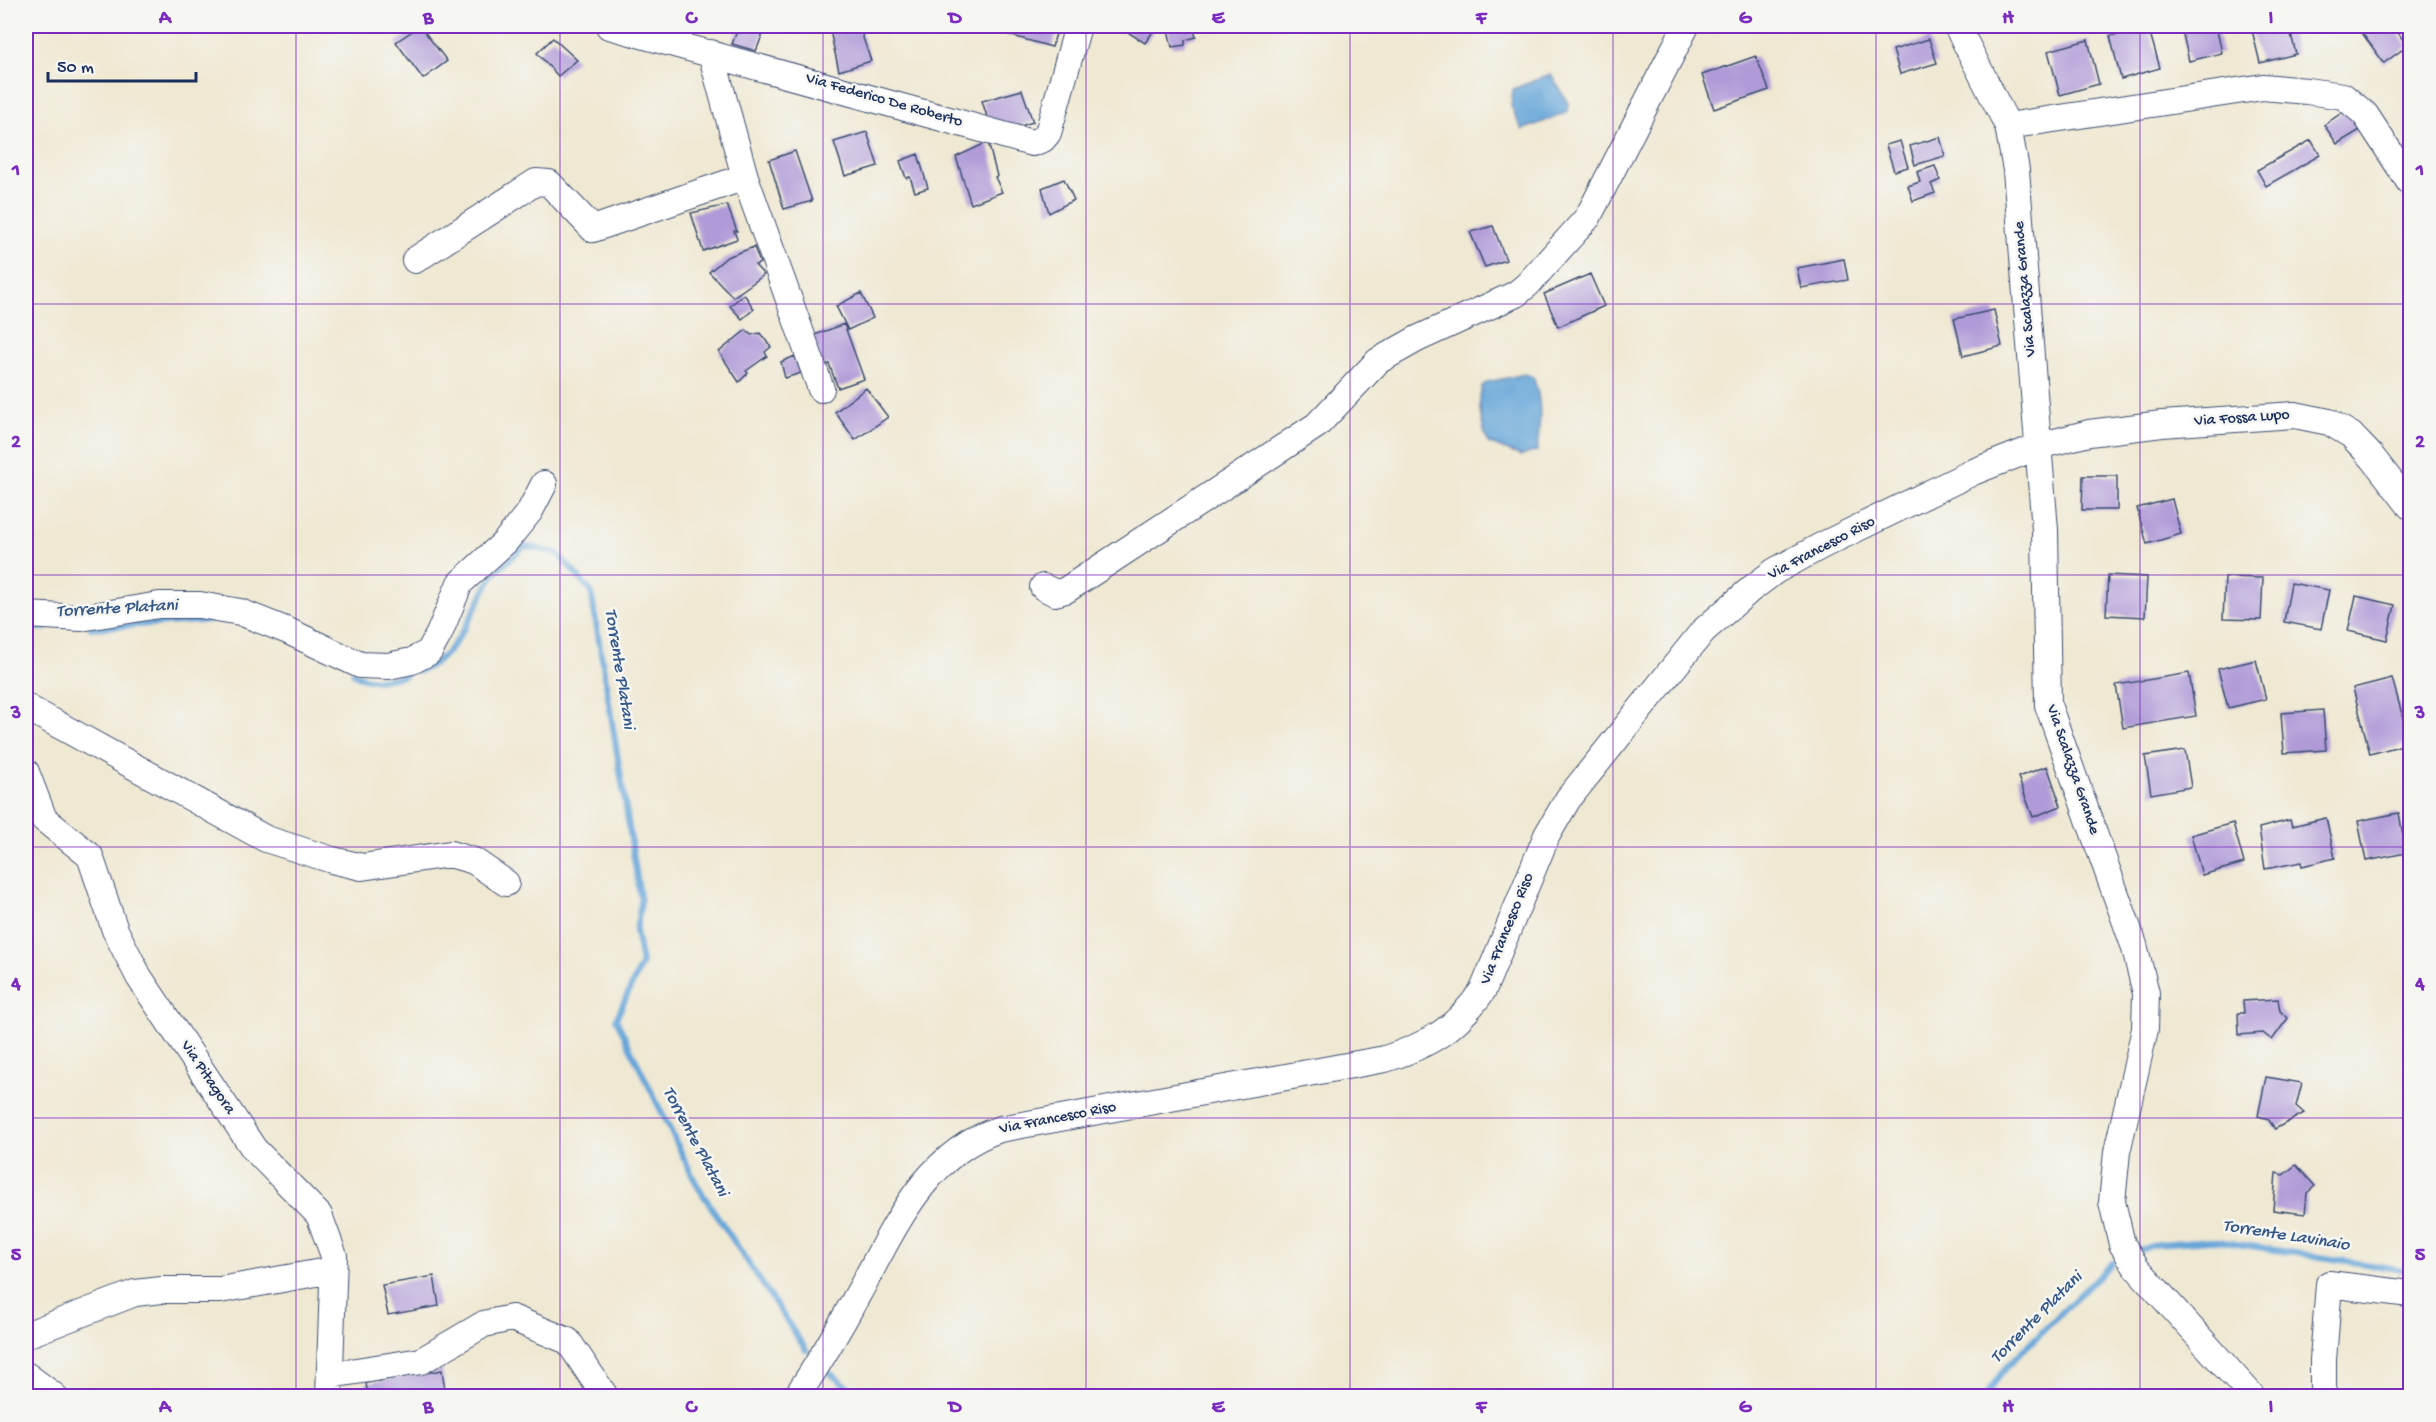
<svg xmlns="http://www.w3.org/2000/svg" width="2436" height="1422" viewBox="0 0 2436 1422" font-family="'Gochi Hand',sans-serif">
<rect width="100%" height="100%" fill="#f6f6f2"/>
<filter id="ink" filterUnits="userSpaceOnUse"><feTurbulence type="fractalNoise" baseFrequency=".0167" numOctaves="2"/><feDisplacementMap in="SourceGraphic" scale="12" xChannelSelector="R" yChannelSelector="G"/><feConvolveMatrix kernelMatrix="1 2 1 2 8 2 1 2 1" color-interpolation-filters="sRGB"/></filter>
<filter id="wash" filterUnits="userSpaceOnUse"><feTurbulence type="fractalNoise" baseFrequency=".008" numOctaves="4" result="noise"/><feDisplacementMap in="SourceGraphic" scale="24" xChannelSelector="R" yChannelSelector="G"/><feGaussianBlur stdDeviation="1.35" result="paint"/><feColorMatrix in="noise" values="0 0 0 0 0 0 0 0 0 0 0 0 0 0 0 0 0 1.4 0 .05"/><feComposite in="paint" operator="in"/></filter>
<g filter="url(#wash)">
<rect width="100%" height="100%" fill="#efe8d2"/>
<path fill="#65a5d8" stroke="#406a9b" stroke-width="1.5" d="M1551,74L1569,105L1566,113L1522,130L1511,106L1513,89Z
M1525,374L1533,377C1543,401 1540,425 1537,451L1521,456L1488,443C1481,424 1477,406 1482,386L1488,382Z"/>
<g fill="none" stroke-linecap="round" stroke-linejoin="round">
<path stroke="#65a5d8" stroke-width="6" d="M26,628H45
M91,628L213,620
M419,671C458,658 471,611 491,579C499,567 514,557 524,546L557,553L591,591L641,902L636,931L642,963L616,1019L698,1187L806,1350
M353,673C367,683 390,680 406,675
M2140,1250L2157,1244L2211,1240L2410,1271
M828,1372L860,1396
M1985,1396L2005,1368L2112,1263"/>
</g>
<g id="blocks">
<path fill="#b09bd8" d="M420,26L447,61L423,79L396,42Z
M739,26H766L756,51L732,44Z
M829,26H859L871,61L839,71Z
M1012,26H1054L1058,27L1052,47L1009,35Z
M1118,26H1157L1145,43Z
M1167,26H1193L1196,37L1185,40V45L1172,47Z
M2148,26L2160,68L2121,79L2110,36Z
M2181,26H2216L2222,53L2189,61Z
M2251,26H2289L2296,54L2260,63Z
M2373,26H2394L2407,46L2384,63L2362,33Z
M553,38L577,60L558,76L537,53Z
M1929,39L1937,63L1900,74L1893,50Z
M2088,40L2099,84L2060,95L2048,51Z
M1756,56L1769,90L1714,109L1702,75Z
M1022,90L1033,122L1008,130L990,126L982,101Z
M2346,110L2360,130L2337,144L2324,125Z
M867,132L878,166L845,176L834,142Z
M1940,137L1945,156L1915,165L1910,146Z
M2311,140L2320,155L2266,186L2257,170Z
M1900,141L1908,167L1894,171L1886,145Z
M988,142L997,176L995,177L1002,192L971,204L956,157Z
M795,151L812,201L784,209L769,160Z
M918,154L928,188L915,192L910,177L906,178L900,161Z
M1935,166L1940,180L1931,184L1935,193L1913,201L1908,186L1920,182L1917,172Z
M1064,179L1074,200L1049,213L1042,188Z
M727,205L737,231H734L737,239L703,251L691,213Z
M1493,226L1506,260L1485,267L1470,232Z
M754,247L760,263L755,265L764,275L733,297L709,272L727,257Z
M1844,259L1848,280L1801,288L1797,268Z
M1590,274L1604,306L1558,327L1544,294Z
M861,293L873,318L848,330L836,306Z
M744,294L754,309L742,319L730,306Z
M1994,310L2002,346L1963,356L1954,319Z
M844,324L864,379L838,388L829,364L823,366L812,336Z
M746,330L751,335L760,333L771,347L765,352L767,356L746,371L748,373L739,382L719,352Z
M795,356L801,373L785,378L781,362Z
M866,388L888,417L855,440L835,412Z
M2083,476H2117V510H2082Z
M2172,499L2181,534L2147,544L2137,508Z
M2108,575L2147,577L2145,617L2106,615Z
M2225,577L2263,578L2261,620L2223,619Z
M2291,583L2329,590L2321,629L2284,622Z
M2356,596L2395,605L2387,640L2348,631Z
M2256,660L2266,699L2228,708L2218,669Z
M2189,673L2196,716L2123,728L2116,685Z
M2392,678L2410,743L2370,754L2353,688Z
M2323,710L2326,750L2284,753L2281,713Z
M2185,750L2191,787L2151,794L2145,756Z
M2047,766L2061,806L2033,817L2018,777Z
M2399,813L2406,853L2366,861L2358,821Z
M2326,818L2335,858L2302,866L2301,862L2265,869L2259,828L2290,820L2292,826Z
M2233,823L2244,863L2202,875L2191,835Z
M2278,999L2280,1011L2288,1018L2272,1040L2263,1033L2239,1035L2238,1013H2244L2243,1001Z
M2266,1077L2302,1083L2296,1106L2304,1113L2275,1129L2268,1119L2258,1116Z
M2296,1165L2315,1186L2307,1193L2305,1214L2273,1210L2276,1173L2283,1175Z
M434,1276L439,1306L388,1315L382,1285Z
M442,1370L446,1396H368L366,1383Z"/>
</g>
</g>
<g filter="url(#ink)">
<use href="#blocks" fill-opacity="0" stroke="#3b4b6f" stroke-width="1.5"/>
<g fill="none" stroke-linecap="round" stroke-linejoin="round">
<defs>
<path id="minor" d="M609,26L1032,143L1043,139L1048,133L1078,26
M1957,26L2008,126L2016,170L2045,530L2048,705L2134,945L2146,993L2145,1029L2117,1152L2112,1202L2122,1244L2136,1267L2252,1396
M711,53L745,177L821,389
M2008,126L2263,87L2307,91L2343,96L2365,114L2410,183
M415,260L536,182L549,183L593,229L745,177
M1043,587L1055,593L1066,590L1317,425L1378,361L1417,339L1516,294L1527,285L1588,217L1686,26
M26,615L81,618L159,605H200L240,612L288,631L360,665L388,666L412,661L429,652L439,634L460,583L505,542L530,511L544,484
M26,707L266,839L332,860L362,867L450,854L474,861L506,883
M26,772L44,819L90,856L115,930L139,977L254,1149L319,1215L334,1256L329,1396
M26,1335L135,1293L162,1290H220L333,1270
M26,1375L54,1396
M330,1375L421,1361L484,1324L512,1318L568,1341L605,1396
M797,1396C819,1363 839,1329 858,1294C894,1229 924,1154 1000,1129L1385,1059C1429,1045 1456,1029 1483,990L1547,835L1568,799L1703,631L1751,589L1775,571L1821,546L1973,472L2039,446L2089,433L2162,424L2295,415L2329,422L2351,435L2372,457L2410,506
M2323,1396V1360L2329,1284L2410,1294"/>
</defs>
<use href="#minor" stroke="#3b4b6f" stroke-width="28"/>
<use href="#minor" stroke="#fff" stroke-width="26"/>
</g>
</g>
<path fill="none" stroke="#7b2cbf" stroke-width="1.5" stroke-opacity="0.55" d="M296,26V1396M560,26V1396M823,26V1396M1086,26V1396M1350,26V1396M1613,26V1396M1876,26V1396M2140,26V1396M26,304H2410M26,575H2410M26,847H2410M26,1118H2410"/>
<g text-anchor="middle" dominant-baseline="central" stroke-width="5" stroke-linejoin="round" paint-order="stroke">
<g font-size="16" fill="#1b2f5e" stroke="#f6f6f2">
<text transform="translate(884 101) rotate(16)">Via Federico De Roberto</text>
<text transform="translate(2026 289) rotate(-95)">Via Scalazza Grande</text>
<text transform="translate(2242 419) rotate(-4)">Via Fossa Lupo</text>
<text transform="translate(1822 549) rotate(-28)">Via Francesco Riso</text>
<text transform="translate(2072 770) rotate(71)">Via Scalazza Grande</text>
<text transform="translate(1508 929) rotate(-68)">Via Francesco Riso</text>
<text transform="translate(207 1078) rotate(56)">Via Pitagora</text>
<text transform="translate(1058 1119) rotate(-11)">Via Francesco Riso</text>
</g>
<g font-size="18" font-style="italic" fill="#355889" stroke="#f6f6f2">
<text transform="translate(117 609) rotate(-3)">Torrente Platani</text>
<text transform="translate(619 669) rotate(81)">Torrente Platani</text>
<text transform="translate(695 1142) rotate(62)">Torrente Platani</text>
<text transform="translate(2286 1236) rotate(9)">Torrente Lavinaio</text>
<text transform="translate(2037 1318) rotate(-45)">Torrente Platani</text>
</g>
</g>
<rect width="2436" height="1422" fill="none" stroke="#f6f6f2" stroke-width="66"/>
<path d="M48 72v9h148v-9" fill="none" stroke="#1b2f5e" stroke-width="3"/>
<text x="57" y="72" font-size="18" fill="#1b2f5e" stroke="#f6f6f2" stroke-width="4.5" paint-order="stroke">50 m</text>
<rect x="33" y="33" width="2370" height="1356" fill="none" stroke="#7b2cbf" stroke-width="2"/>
<g font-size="20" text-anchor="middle" font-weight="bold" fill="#7b2cbf">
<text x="165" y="23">A</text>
<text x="428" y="23">B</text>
<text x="691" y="23">C</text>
<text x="955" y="23">D</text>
<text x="1218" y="23">E</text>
<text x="1481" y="23">F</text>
<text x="1745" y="23">G</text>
<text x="2008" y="23">H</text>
<text x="2271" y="23">I</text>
<text x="16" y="175">1</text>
<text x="2420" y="175">1</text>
<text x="16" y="447">2</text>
<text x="2420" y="447">2</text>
<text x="16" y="718">3</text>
<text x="2420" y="718">3</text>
<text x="16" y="989">4</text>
<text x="2420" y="989">4</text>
<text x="16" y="1260">5</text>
<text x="2420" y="1260">5</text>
<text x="165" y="1412">A</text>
<text x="428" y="1412">B</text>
<text x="691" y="1412">C</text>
<text x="955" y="1412">D</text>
<text x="1218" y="1412">E</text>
<text x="1481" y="1412">F</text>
<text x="1745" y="1412">G</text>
<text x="2008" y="1412">H</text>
<text x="2271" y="1412">I</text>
</g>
</svg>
